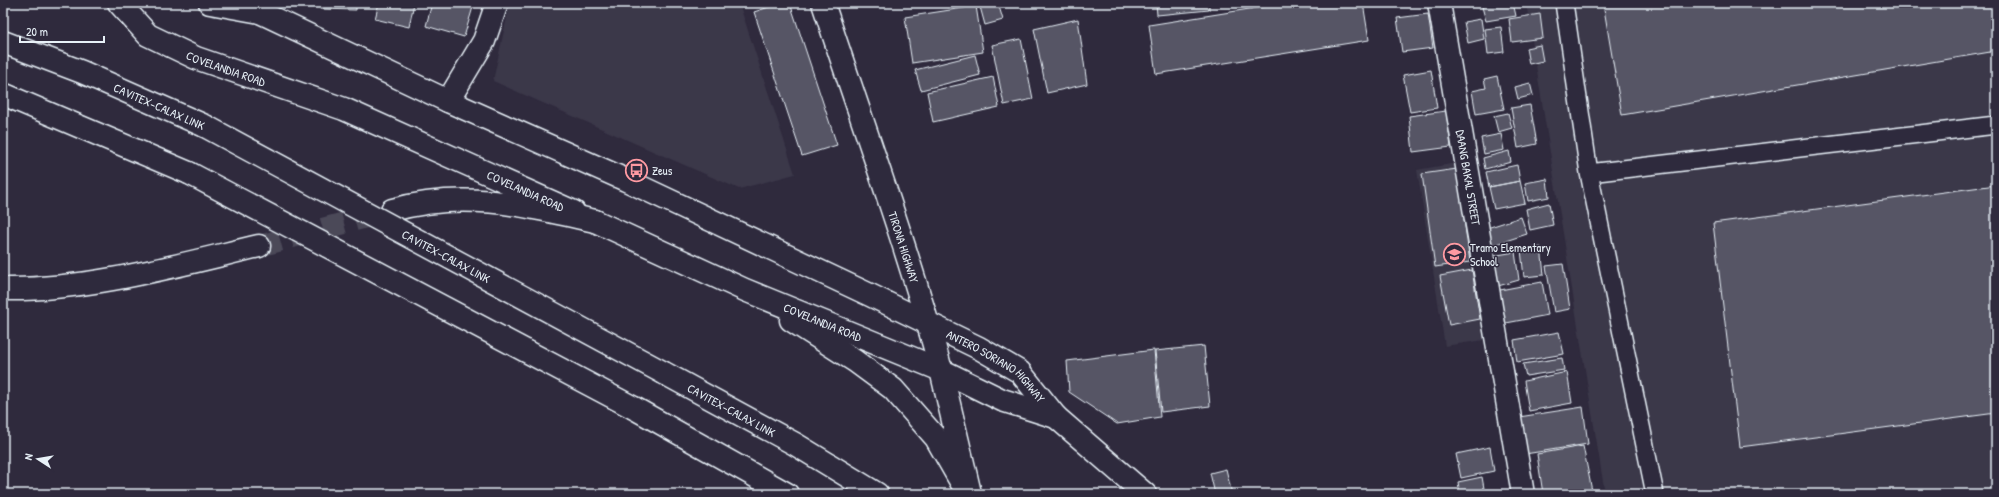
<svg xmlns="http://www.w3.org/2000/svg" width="1999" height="497" viewBox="0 0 1999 497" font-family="'Patrick Hand',sans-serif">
<rect width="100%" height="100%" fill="#2f2a3d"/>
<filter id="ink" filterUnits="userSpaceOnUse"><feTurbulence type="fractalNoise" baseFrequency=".025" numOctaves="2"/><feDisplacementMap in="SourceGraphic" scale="8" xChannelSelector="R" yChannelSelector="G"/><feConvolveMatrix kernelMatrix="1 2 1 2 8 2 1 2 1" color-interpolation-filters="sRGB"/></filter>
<g filter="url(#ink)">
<path fill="#3b3749" d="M510,3H739L795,174L739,189L493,81Z
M1526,3H1996V494H1605Z
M1462,162L1491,339L1445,346L1417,170Z"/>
<path fill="#575565" stroke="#e8f1f8" d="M320,3H356V10L320,9Z
M379,3H414L409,27L375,19Z
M432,3H460L473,7L464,37L426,26Z
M781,3H790L837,145L802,156L754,12Z
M979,3H998L1003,20L985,25Z
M1156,3H1209V10L1157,15Z
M1287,3H1363L1369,40L1156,74L1149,25Z
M1490,3H1513L1516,16L1486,21L1482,7Z
M1603,3H1996V51L1622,115Z
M976,6L983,52L912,63L905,17Z
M1428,14L1433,48L1402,52L1397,18Z
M1540,14L1543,38L1512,42L1509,19Z
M1078,19L1087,84L1047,93L1034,29Z
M1481,19L1484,39L1468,43L1464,22Z
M1501,27L1504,52L1488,54L1485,29Z
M1021,39L1033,99L1004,105L992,45Z
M1540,45L1543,61L1529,64L1526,48Z
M975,55L980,75L921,90L915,70Z
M1431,70L1437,108L1410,112L1403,75Z
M1497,76L1504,109L1476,114L1472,91L1486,88L1484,79Z
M993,77L999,107L933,122L927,92Z
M1530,83L1533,95L1518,99L1515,87Z
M1530,105L1537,144L1518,148L1511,108Z
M1446,111L1451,147L1413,152L1409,116Z
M1508,113L1512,128L1498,132L1494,116Z
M1501,134L1504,150L1484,154L1481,138Z
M1509,151L1511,162L1485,169L1483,158Z
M1517,165L1520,181L1489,187L1486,172Z
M1457,169L1470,262L1435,267L1422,174Z
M1547,179L1549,197L1528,201L1525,183Z
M1520,181L1525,203L1494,209L1489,187Z
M1996,185V413L1740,447L1713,223Z
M1549,203L1553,225L1530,230L1526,209Z
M1521,217L1527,234L1490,246L1484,229Z
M1541,247L1544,275L1524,277L1521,250Z
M1515,252L1519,280L1498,286L1492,256Z
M1563,264L1570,309L1554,312L1546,266Z
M1472,270L1480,319L1449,325L1440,276Z
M1542,282L1548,315L1501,324L1495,291Z
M1559,332L1564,354L1517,362L1514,340Z
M1204,346L1210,406L1161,412L1155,351Z
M1154,350L1160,417L1117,424L1069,392L1067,361Z
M1562,358L1564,370L1526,376L1523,364Z
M1567,372L1572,403L1529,411L1524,381Z
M1583,407L1588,444L1525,454L1519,417Z
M1583,446L1592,491L1573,494H1543L1537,454Z
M1490,447L1494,471L1461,478L1456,454Z
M1226,469L1232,494H1215L1210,473Z
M1482,477L1485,494H1460L1458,482Z"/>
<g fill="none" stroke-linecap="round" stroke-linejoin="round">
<path stroke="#4b4859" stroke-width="22" stroke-dasharray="22 11" stroke-linecap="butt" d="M259,246L385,212"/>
<defs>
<path id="lane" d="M1564,3L1589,173L1655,494
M1589,173L1996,125"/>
<g id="street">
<path id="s1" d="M1439,3L1523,494"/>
<path d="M448,101L484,41L497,3"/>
</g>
<g id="secondary">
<path id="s2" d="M119,3L148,35L196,58L344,109L574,212"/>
<path d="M941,370L970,493"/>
</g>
<g id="primary">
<path id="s3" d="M823,3C863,125 907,246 941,370"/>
<path id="s4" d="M243,4L448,101L626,180L870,295L979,348L1020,372L1056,417L1145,494"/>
<path id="s5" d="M595,221L745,290L941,370L1002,400L1056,417"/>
<path d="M791,320L855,361L893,389L936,438L968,494"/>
</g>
<g id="highway">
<path d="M210,3L260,12"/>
<path id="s6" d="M3,42L82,72L205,126"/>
<path d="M3,94L189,173"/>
<path d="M392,210C464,190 524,205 595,221"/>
<path d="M3,289C86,291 178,265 259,246"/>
<path id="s7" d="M664,373L795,444L877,494"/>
<path d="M634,408L787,494"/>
</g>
</defs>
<use href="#lane" stroke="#e8f1f8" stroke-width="20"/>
<use href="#street" stroke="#e8f1f8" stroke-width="25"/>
<use href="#secondary" stroke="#e8f1f8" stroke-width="25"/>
<use href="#primary" stroke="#e8f1f8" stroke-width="25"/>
<use href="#highway" stroke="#e8f1f8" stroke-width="25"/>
<use href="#lane" stroke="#2f2a3d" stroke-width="17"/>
<use href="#street" stroke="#2f2a3d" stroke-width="22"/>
<use href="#secondary" stroke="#2f2a3d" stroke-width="22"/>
<use href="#primary" stroke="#2f2a3d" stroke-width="22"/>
<use href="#highway" stroke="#2f2a3d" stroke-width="22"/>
<defs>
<g id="highway-bridge">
<path id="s8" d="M205,126L664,373"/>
<path d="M189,173L634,408"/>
</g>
</defs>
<use href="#highway-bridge" stroke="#e8f1f8" stroke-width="25" stroke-linecap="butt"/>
<use href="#highway-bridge" stroke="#2f2a3d" stroke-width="22"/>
</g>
</g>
<defs>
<symbol id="bus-ring" viewBox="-11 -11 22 22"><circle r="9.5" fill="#2f2a3d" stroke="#ff9aa2" stroke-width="1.5"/><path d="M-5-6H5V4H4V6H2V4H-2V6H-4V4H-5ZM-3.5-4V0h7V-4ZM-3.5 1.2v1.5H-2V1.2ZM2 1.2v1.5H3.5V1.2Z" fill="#ff9aa2"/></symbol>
<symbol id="school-ring" viewBox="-11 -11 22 22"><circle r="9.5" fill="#2f2a3d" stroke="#ff9aa2" stroke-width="1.5"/><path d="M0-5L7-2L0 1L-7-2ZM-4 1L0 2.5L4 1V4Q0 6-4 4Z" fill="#ff9aa2"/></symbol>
</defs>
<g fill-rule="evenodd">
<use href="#bus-ring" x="624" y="158" width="25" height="25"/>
<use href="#school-ring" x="1442" y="242" width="25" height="25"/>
</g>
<g text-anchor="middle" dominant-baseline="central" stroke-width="3" stroke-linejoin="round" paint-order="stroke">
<g font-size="12" fill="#e8f1f8" stroke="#2f2a3d">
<text stroke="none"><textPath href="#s2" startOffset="128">COVELANDIA ROAD</textPath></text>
<text stroke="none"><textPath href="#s6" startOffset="169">CAVITEX–CALAX LINK</textPath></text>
<text stroke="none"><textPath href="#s1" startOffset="177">DAANG BAKAL STREET</textPath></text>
<text stroke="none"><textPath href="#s2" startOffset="452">COVELANDIA ROAD</textPath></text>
<text stroke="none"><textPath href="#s3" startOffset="257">TIRONA HIGHWAY</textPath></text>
<text stroke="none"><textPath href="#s8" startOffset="274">CAVITEX–CALAX LINK</textPath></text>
<text stroke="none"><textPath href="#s5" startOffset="249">COVELANDIA ROAD</textPath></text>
<text stroke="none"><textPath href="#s4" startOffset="837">ANTERO SORIANO HIGHWAY</textPath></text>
<text stroke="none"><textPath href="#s7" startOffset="77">CAVITEX–CALAX LINK</textPath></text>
</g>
<g font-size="12" fill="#e8f1f8" stroke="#2f2a3d" text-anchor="start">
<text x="652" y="170">Zeus</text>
<text x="1470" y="247">Tramo Elementary<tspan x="1470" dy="14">School</tspan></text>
</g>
</g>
<rect width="1999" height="497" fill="none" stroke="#2f2a3d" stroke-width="16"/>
<rect x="8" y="8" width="1983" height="481" fill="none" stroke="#e8f1f8" stroke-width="1.5" filter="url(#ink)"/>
<g transform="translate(38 459) rotate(282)" stroke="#2f2a3d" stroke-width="3" paint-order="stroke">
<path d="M0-3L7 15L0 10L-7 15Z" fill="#e8f1f8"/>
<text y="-6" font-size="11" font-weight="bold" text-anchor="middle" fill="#e8f1f8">N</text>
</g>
<path d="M20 36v6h84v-6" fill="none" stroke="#e8f1f8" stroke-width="2"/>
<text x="26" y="36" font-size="12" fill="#e8f1f8" stroke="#2f2a3d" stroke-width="3" paint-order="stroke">20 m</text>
</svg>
